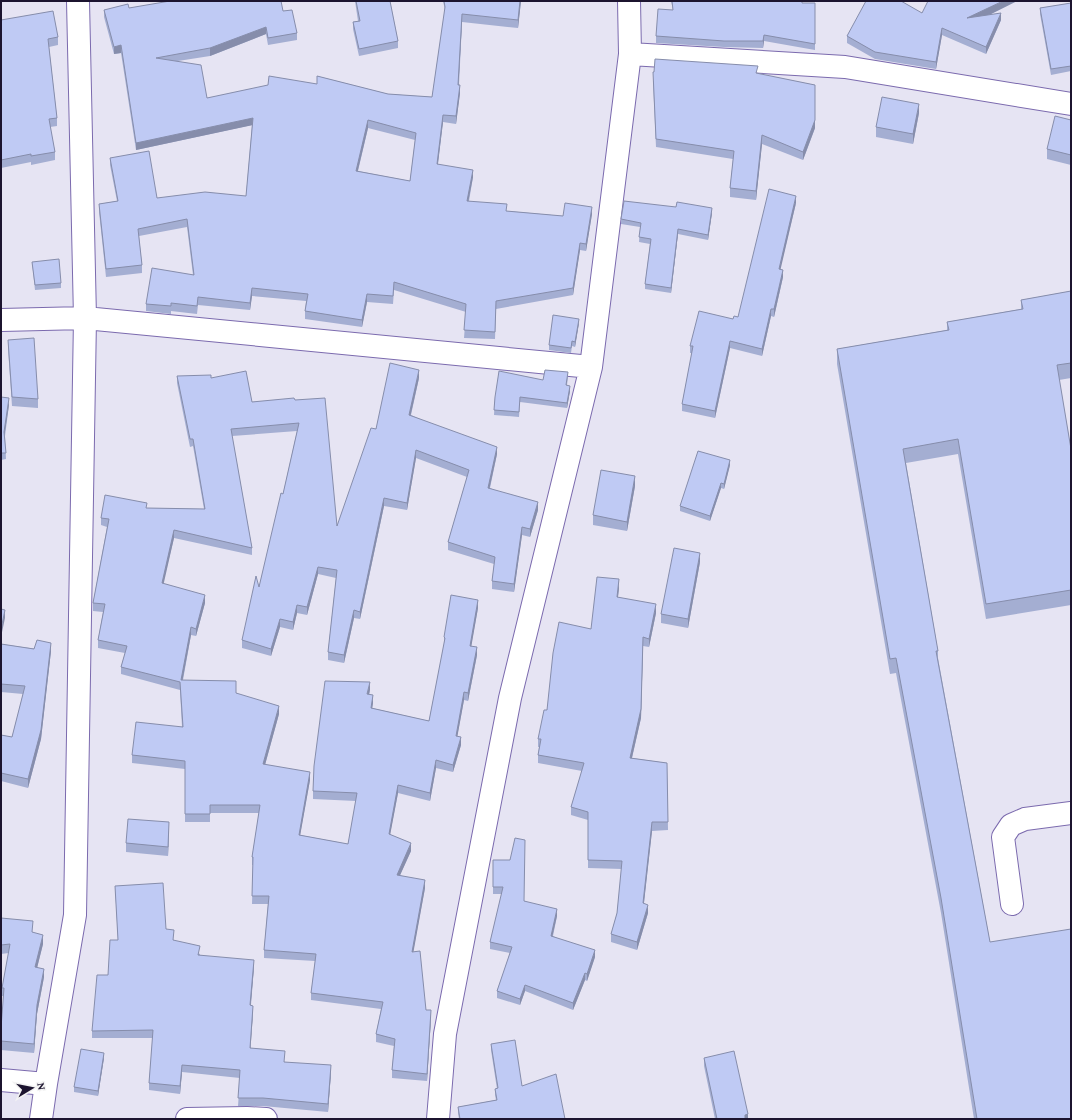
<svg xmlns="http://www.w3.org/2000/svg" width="1072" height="1120" viewBox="0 0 1072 1120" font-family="'Crimson Pro',serif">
<rect width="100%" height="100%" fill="#e6e4f3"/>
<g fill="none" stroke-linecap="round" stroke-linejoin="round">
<defs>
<path id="minor" d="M630,54L845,67L1071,104
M1,320L85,318L591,367
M1012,904L1003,837L1011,825L1025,819L1071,813
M1,1080L46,1084
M41,1119L46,1084L75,915L85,318L78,1
M187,1119L247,1118L266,1119
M438,1119L445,1034L510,698L591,367L630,54L629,1"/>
</defs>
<use href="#minor" stroke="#7b6aae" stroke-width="24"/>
<use href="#minor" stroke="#fff" stroke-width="22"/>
</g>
<path fill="#a4aed2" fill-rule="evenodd" d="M355,1H390L398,41V48L359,56L353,29V22L358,21Z
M443,1H521L518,28L462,22L459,85L460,93L456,124L443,122L438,164L473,177L469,201L507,211L563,216L592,214L586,251L580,250L573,295L496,309L495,339L464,338L466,312L394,290L393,304L367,302L362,327L305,319V311L306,301L252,296L250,310L198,305L197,314L171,311V314L146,311V304L193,275L187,227L139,236L142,265V273L106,277L99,212V204L117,201L110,165V158L157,198L246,196L252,125L136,150L121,53L114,54L104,17V10L129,8L283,11L297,33V40L268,45L266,34L210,56L178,61L207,98L317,84V76L388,94L432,97L445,10ZM368,128L415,140L410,181L358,171Z
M581,1H599V2Z
M671,1H802V3H815V50L764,41L763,48L724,47L656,43V36L673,10Z
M1017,1L989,15L1001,20L986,54L942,35L936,69L875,59L847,43V36Z
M1071,3V71L1051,75L1040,14V8Z
M1,20L58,37V45L49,47L57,118V126L50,127L55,152V160L31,165V162L1,168Z
M758,74L815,85V128L803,160L762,144L756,200L730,197V188L733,159L656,147L653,81Z
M919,113L913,144L876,137V127Z
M1071,120V165L1047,159V149Z
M796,203L780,269L783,277L774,317L771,316L762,356L730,348L715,418L682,411V404L692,353H690V346L738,317Z
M712,213L708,240L678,234L671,293L645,289V284L650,244L639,242L640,227L621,224V219Z
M32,262L61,283V288L35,290Z
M1071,291V378L1059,380L1071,449V605L986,619L958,454L906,463L938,651V658L990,942L1071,1119H974L941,913L896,673L890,674L837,364V349L947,330V322L1021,309V300Z
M579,323L575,347L572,346L571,353L549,350V345Z
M8,340L38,399V408L12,406L8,349Z
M177,376L211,378L252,402L295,400L337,526L376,429L419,378L411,415L497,454L490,488L538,510L530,537L522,535L514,592L492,589V581L494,564L448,550V542L467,477L416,458L407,510L384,506L360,619L354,618L344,663L328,660V652L336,578L318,574L307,615L297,613L293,630L280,627L271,656L242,648V640L259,587L283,494L297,431L232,436L252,548V555L174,538L163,583L205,603L196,636L191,635L183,680L236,693L279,714L265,765L310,780L300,835L348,844L356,801L313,799V791L370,690L369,695L373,703L372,708L429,721L444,645V637L478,608L471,646L477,655L468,701L464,700L457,737L461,745L453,772L436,768L430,801L398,793L390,834L411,851L400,875L425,888L413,952L426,1010L431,1018L427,1081L392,1078V1070L394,1046L376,1042V1034L381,1009L311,1000V993L315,961L264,958V950L268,904H252L253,865H252V857L259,813H210V822H185V769L132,763V755L182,727L180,690L121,674V667L125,653L98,648V640L103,612L93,611V603L107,527L101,525V518L147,508L204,509L193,446L190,447L177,383Z
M568,377L567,385L570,391L567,408L520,402L519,417L494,415L495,397L543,380Z
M1,397L9,405L5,436L6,459L1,460Z
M730,465L724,489L721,488L710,521L680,511V506Z
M635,486L627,531L593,525V515Z
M700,562L688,628L661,623V614Z
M619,588L618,597L656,613L649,647L643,646L641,718L632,758L667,763L668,830L652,831L644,903L648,913L637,950L611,942V934L617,913L622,869L588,868V820L571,815V807L582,771L538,763V755L539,747H538V739L547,710L591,629Z
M1,644L51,651L41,739L28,788L1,781V735L12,737L23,694L1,692Z
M169,832L168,856L126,852V843Z
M493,860L524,901L557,916L553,936L595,957L587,981L585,980L573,1010L525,991L520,1005L497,998V991L510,953L490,949V942L502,894H493Z
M115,886L166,929L174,941L200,954V955L254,967L251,1005L253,1013L250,1048L285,1062L331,1073L328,1112L263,1106H238L240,1078L182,1072L180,1094L149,1090V1083L153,1038H92V1031L118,940Z
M1,918L33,933L43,944L37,968L44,977L37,1014L34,1053L1,1050V1028L4,996H2V988L9,953L1,954Z
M491,1044L522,1086L565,1119H459L458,1113V1107L496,1100L495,1095V1089H497L491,1050Z
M104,1058L98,1096L74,1092V1087Z
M704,1058L748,1119H715L704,1066Z"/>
<path fill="#868dab" d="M520,1H521L518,28V20Z
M1003,1H1017L967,26V18Z
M1001,13V20L986,54V47Z
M462,14V22L458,92V85Z
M266,27V34L210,56V48Z
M942,28V35L936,69V62Z
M764,35V41L763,48V41Z
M121,45V53L114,54V47Z
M460,85V93L456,124V116Z
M919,104V113L913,144V134Z
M443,115V122L437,171V164Z
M253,118V125L136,150V143Z
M368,120V128L356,178V171Z
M815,120V128L803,160V152Z
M762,135V144L756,200V191Z
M473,170V177L467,208V201Z
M796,196V203L779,276V269Z
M592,207V214L586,251V244Z
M712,208V213L708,240V235Z
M678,229V234L671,293V288Z
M580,243V250L573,295V288Z
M783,270V277L774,317V309Z
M252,288V296L250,310V303Z
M367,294V302L362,327V320Z
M771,309V316L762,356V349Z
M579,319V323L575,347V342Z
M730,341V348L715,418V411Z
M419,370V378L409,422V415Z
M570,386V391L567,408V403Z
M9,398V405L4,438V432Z
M497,447V454L488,495V488Z
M416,450V458L407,510V503Z
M730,460V465L724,489V484Z
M635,476V486L627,531V522Z
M721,483V488L710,521V516Z
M384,498V506L360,619V612Z
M538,502V510L530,537V529Z
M522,527V535L514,592V584Z
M174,530V538L162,591V583Z
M700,553V562L688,628V619Z
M318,567V574L307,615V607Z
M619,579V588L617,605V597Z
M205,595V603L196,636V629Z
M478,600V608L470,654V646Z
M656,604V613L649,647V639Z
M297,605V613L293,630V622Z
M5,610V618L1,637V629Z
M354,610V618L344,663V655Z
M280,619V627L271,656V649Z
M191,627V635L181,688V680Z
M51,643V651L41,739L28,788V779Z
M643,646L641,718L630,766V758Z
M477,647V655L468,701V693Z
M370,682V690L367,702V694Z
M464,692V700L456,744V736Z
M373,695V703L371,716V708Z
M279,706V714L263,772V764Z
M461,737V745L453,772V765Z
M436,760V768L430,801V793Z
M310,772V780L299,842V835Z
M398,785V793L389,841V834Z
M169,822V832L168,856V847Z
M652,822V831L643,911V903Z
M411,843V851L397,882V875Z
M425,880V888L412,960V952Z
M648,905V913L637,950V942Z
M557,909V916L551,942V936Z
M43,935V944L35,976V967Z
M595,950V957L587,981V974Z
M254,960V967L250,1013V1005Z
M44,969V977L37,1014L34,1053V1044L37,1005Z
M585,973V980L573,1010V1003Z
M525,985V991L520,1005V999Z
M253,1006V1013L250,1056V1048Z
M431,1010V1018L427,1081V1074Z
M104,1053V1058L98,1096V1091Z
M182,1065V1072L180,1094V1086Z
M331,1065V1073L328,1112V1104Z
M748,1114V1119H745V1115Z"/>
<path fill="#bfcaf4" stroke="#868dab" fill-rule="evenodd" d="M170,1H281L283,11L292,10L297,33L268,38L266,27L210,48L156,58L201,65L207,98L268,85L269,76L317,84V76L388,94L432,97L445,7L444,1H520L518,20L462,14L458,85H460L456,116L443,115L437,164L473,170L467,201L507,204L506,211L563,216L565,203L592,207L586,244L580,243L573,288L496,301L495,332L464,330L466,304L394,282L393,296L367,294L362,320L305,311L308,294L252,288L250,303L198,297L197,306L171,303V306L146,304L152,268L194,275L187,219L138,229L142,265L106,269L99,204L118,201L110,158L149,151L157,198L205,192L246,196L253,118L136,143L121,45L114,47L104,10L128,4L129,8ZM368,120L416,133L410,181L356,171Z
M356,1H390L398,41L359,49L353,22L360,21Z
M672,1H802V3H815V44L764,35L763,41H724L656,36L658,9L673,10Z
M866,1H901L922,13L928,1H1003L967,18L1001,13L986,47L942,28L936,62L875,52L847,36Z
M1071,3V66L1051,69L1040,8Z
M53,11L58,37L48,39L57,118L49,119L55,152L31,156V154L1,160V20Z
M655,59L758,66L756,73L815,85V120L803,152L762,135L756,191L730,188L734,151L656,139L653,72H654Z
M882,97L919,104L913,134L876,127Z
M1055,116L1071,120V155L1047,149Z
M769,189L796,196L779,269L783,270L774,309H771L762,349L730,341L715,411L682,404L693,346H690L699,311L733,319L734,316L738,317Z
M624,201L676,207L677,202L712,208L708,235L678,229L671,288L645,284L651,239L639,237L641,223L621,219Z
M59,259L61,283L35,285L32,262Z
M1071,291V363L1057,365L1071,449V590L986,604L958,439L903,449L938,651H936L990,942L1071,929V1119H977L941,898L896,658L890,659L837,349L949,330L947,322L1023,309L1021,300Z
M553,315L579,319L575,342L572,341L571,348L549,345Z
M34,338L38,399L12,397L8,340Z
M390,363L419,370L409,415L497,447L488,488L538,502L530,529L522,527L514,584L492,581L495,557L448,542L469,470L416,450L407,503L384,498L360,612L354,610L344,655L328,652L337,570L318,567L307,607L297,605L293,622L280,619L271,649L242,640L256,576L259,587L281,493L283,494L299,423L231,429L252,548L174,530L162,583L205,595L196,629L191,627L181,680L236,681V693L279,706L263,764L310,772L299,835L348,844L357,793L313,791L314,766L325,681L370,682L367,694L373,695L371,708L429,721L445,638L444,637L451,595L478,600L470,646L477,647L468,693L464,692L456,736L461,737L453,765L436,760L430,793L398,785L389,834L411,843L397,875L425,880L412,952L420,951L426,1010H431L427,1074L392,1070L395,1039L376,1034L383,1002L311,993L316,954L264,950L269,896H252L253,857H252L260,805H210V814H185V761L132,755L136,722L183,727L180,682L121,667L127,646L98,640L105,604L93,603L109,519L101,518L105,495L147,503L146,508L205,509L193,439H190L177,376L211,375V378L246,371L252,402L294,398L295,400L325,398L337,526L371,428L376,429Z
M545,370L568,372L566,385L570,386L567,403L520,397L519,412L494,410L495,397L499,371L543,380Z
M1,397L9,398L4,432L6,453H1Z
M698,451L730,460L724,484L721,483L710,516L680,506Z
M601,470L635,476L627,522L593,515Z
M674,548L700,553L688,619L661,614Z
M597,577L619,579L617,597L656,604L649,639L643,637L641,709L630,758L667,763L668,822H652L643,903L648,905L637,942L611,934L617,913L622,861L588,860V812L571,807L584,763L538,755L541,739H538L544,710H547L553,653L559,622L591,629Z
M1,609L5,610L1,629Z
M37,640L51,643L41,730L28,779L1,773V735L12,737L25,686L1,684V644L34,649Z
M128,819L169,822L168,847L126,843Z
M515,838L525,840L524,901L557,909L551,936L595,950L587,974L585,973L573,1003L525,985L520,999L497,991L512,947L490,942L503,887H493V860H510Z
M163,883L166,929L174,930L173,940L200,946L198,955L254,960L250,1005L253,1006L250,1048L285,1051L284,1062L331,1065L328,1104L263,1098H238L240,1070L182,1065L180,1086L149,1083L153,1030L92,1031L97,975H108L110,940H118L115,886Z
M1,918L33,921L32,932L43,935L35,967L44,969L37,1005L34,1044L1,1041V1028L4,988H2L10,944L1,945Z
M515,1040L522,1086L556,1074L565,1119H460L458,1107L497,1100L495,1089L498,1088L491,1044Z
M81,1049L104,1053L98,1091L74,1087Z
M734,1051L748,1114L745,1115V1119H717L704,1058Z"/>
<rect width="1072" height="1120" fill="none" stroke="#1c142f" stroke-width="4"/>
<g transform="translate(32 1088) rotate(80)" stroke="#f3f3f3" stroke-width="3" paint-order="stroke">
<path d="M0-3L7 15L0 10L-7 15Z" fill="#1c142f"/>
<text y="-6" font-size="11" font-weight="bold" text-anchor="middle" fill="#1c142f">N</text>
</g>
</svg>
